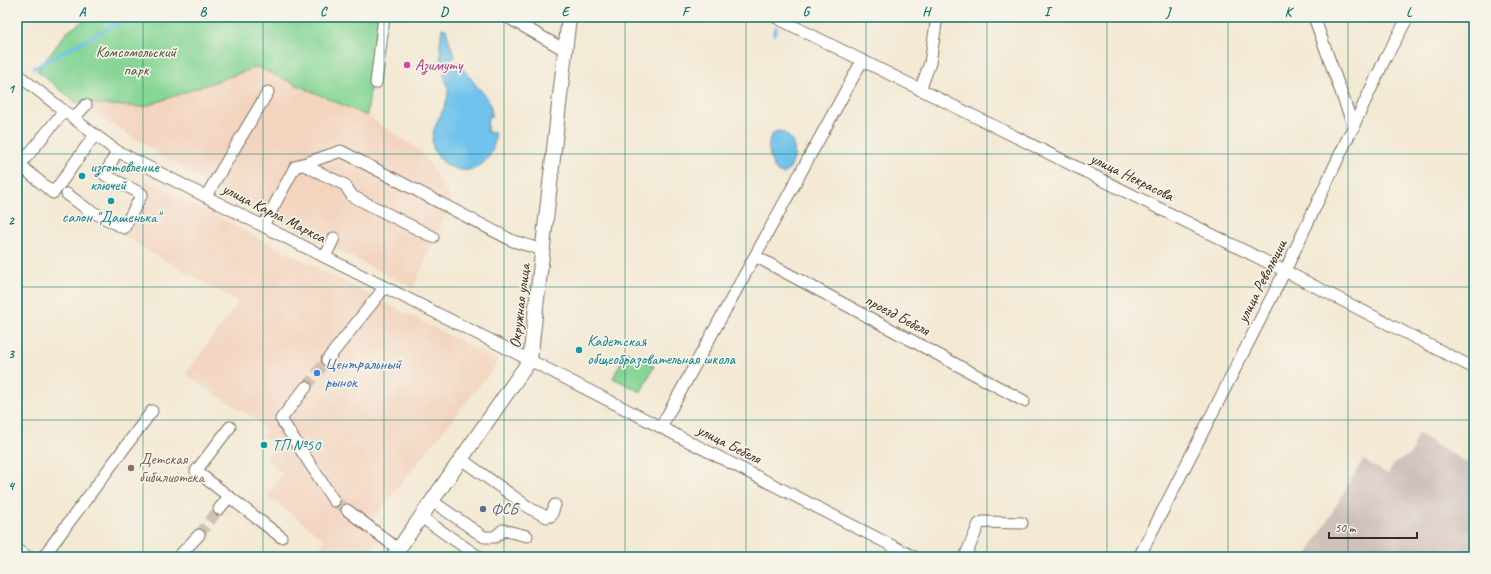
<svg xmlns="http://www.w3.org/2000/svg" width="1491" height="574" viewBox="0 0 1491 574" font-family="Caveat,sans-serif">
<rect width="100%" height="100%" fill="#f7f3e8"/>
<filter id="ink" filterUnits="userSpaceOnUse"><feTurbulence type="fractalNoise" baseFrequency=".025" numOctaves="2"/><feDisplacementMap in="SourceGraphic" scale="8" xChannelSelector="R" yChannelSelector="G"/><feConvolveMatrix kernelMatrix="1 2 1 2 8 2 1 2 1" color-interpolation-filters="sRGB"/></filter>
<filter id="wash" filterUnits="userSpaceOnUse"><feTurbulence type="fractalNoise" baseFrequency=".012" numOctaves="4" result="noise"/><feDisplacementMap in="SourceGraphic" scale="16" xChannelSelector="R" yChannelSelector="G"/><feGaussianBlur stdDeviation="0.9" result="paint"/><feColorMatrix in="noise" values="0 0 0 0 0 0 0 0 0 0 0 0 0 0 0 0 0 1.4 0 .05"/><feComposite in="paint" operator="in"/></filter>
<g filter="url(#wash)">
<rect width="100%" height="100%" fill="#f3e9d4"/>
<path fill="#f3d4bf" d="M257,67L367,116L421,151L452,200L413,288L226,194L77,103L143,107Z
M146,180L499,361L371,522L385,533L367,557H314L325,540L267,495L283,474L266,460L275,446L262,437L265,430L254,418L198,383L186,374L238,302L119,234Z"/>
<path fill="#cfc0bb" d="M1418,434L1474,467V557H1306L1363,460L1388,474L1395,463L1410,455L1414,448L1412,447Z"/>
<path fill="#86d696" stroke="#60805a" d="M89,17H379L367,116L257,67L143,107L77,103L37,71L67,32Z
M626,352L654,366L641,392L613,378Z"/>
<path fill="#6fc3ec" stroke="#557685" d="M442,28L446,29L450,44L455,57L441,68L440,43Z
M458,61C462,68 467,74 472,80C483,95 490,95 492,116H488L487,132L495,133C496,161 471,181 446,164C440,160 435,153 433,147C428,129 446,112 448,94C449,88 445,80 443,73Z
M777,131C798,133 800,165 783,174L777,172C770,162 763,137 777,131Z"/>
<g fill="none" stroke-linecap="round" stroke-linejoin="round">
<path stroke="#6fc3ec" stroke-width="3.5" d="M774,34L776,28
M34,68L129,17"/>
</g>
</g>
<g filter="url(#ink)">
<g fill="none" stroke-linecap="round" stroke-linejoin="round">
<path stroke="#cec3b0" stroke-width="11" stroke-dasharray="11 5.5" stroke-linecap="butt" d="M306,387L327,360
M334,501L347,510
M199,535L219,509"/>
<defs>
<path id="minor" d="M507,17L565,50
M775,17L1285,271L1474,368
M1314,17L1354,128
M17,74L95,135L117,151L263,226L514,352L914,557
M376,83L384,17
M920,90L930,63L937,17
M64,111L20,165L53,193C68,174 80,154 95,135
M74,118L86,105
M302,164L345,185L352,196L433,237
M67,194L87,209L124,228L142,194L105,175L117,151
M206,196L268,92
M263,226L295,167L341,151L513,241L543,250
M755,256L1024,401
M325,257L334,238
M327,360L385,287
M306,387L281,419L334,501
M230,427L196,471L281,537
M661,427L862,61
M461,459L531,509L547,517L551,516L555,505
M432,501L484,537H495L503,530L527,536
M219,509L229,497
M347,510L398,549
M421,517L479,557
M17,550L28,557
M43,557L152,411
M178,557L199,535
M965,557L979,524L983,522L1022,523
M1139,557L1285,271L1385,59L1408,17"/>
<path id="major" d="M393,557L530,360L569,17"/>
</defs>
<use href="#minor" stroke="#7b6d5e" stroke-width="13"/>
<use href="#major" stroke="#7b6d5e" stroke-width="16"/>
<use href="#minor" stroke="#fff" stroke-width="11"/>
<use href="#major" stroke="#fff" stroke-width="14"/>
</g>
</g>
<path fill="none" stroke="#0f766e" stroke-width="1" stroke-opacity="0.55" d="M143,17V557M263,17V557M384,17V557M504,17V557M625,17V557M746,17V557M866,17V557M987,17V557M1107,17V557M1228,17V557M1348,17V557M17,154H1474M17,287H1474M17,420H1474"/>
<circle fill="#d1479c" stroke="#f7f3e8" stroke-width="1.5" cx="407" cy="65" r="4"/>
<g fill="#0f9aa8" stroke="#f7f3e8" stroke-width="1.5">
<circle cx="82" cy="176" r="4"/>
<circle cx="111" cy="201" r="4"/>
<circle cx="579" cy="350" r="4"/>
<circle cx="264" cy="445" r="4"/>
</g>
<circle fill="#3f7fe0" stroke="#f7f3e8" stroke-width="1.5" cx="317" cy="373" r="4"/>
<circle fill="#8d6e63" stroke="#f7f3e8" stroke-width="1.5" cx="131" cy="468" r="4"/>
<circle fill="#5c6f8a" stroke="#f7f3e8" stroke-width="1.5" cx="483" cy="509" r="4"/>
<g text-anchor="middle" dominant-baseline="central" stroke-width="3.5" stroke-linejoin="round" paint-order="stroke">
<g font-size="16" fill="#4e553c" stroke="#f7f3e8">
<text x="136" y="52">Комсомольский<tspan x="136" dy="18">парк</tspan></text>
</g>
<g font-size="16" fill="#b23c85" stroke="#f7f3e8" text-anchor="start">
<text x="415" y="65">Азимуту</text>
</g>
<g font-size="16" fill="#0d838f" stroke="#f7f3e8" text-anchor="start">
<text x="90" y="167">изготовление<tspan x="90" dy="18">ключей</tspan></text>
<text x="111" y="217" text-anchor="middle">салон "Дашенька"</text>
<text x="587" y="341">Кадетская<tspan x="587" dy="18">общеобразовательная школа</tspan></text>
<text x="272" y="445">ТП №50</text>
</g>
<g font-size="16" fill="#3b2a1e" stroke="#f7f3e8">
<text transform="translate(1132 177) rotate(26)">улица Некрасова</text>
<text transform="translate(274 213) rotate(27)">улица Карла Маркса</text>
<text transform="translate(1262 281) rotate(-63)">улица Революции</text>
<text transform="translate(520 306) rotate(-83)">Окружная улица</text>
<text transform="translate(897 315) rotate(28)">проезд Бебеля</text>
<text transform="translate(729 444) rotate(27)">улица Бебеля</text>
</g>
<g font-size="16" fill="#366cbe" stroke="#f7f3e8" text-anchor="start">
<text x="325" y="364">Центральный<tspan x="325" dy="18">рынок</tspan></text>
</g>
<g font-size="16" fill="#785e54" stroke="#f7f3e8" text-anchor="start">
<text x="139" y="459">Детская<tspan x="139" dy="18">бибилиотека</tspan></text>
</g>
<g font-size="16" fill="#4e5e75" stroke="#f7f3e8" text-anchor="start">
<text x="491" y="509">ФСБ</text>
</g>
</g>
<rect width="1491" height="574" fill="none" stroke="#f7f3e8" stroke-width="44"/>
<path d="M1329 532v6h88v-6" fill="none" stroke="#3b2a1e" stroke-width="2"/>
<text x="1335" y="532" font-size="12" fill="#3b2a1e" stroke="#f7f3e8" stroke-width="3" paint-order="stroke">50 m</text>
<rect x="22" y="22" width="1447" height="530" fill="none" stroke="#0f766e" stroke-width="1.5"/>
<g font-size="13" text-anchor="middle" font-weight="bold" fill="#0f766e">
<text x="82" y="16">A</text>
<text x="203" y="16">B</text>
<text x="323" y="16">C</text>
<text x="444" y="16">D</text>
<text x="565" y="16">E</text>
<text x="685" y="16">F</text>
<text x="806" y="16">G</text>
<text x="926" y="16">H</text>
<text x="1047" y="16">I</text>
<text x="1168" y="16">J</text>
<text x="1288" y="16">K</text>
<text x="1409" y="16">L</text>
<text x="11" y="93">1</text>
<text x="11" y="225">2</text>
<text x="11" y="358">3</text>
<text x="11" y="490">4</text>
</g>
</svg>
